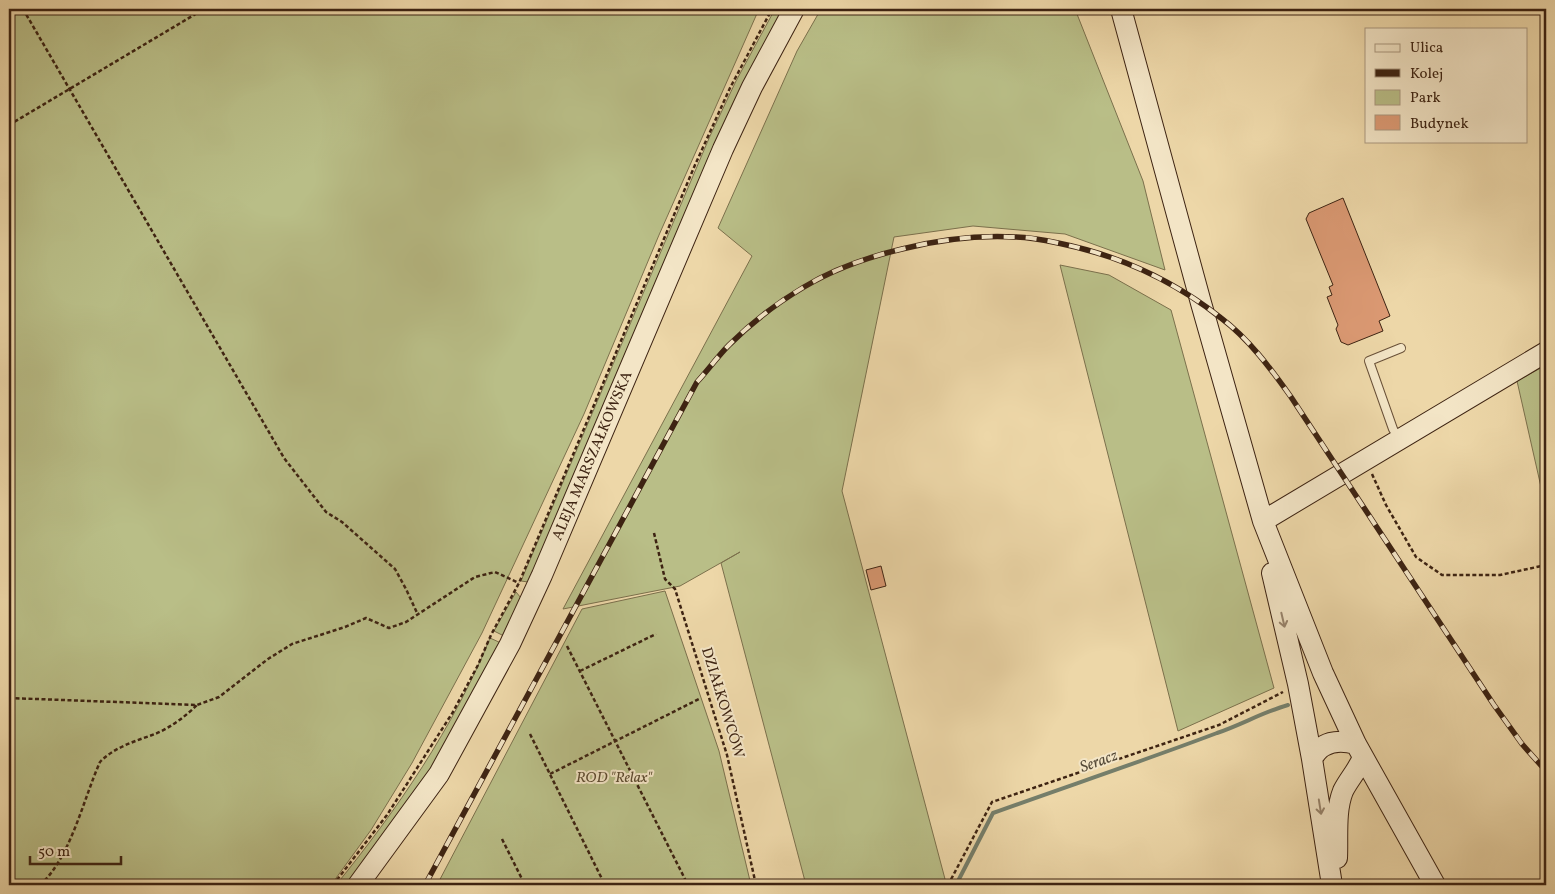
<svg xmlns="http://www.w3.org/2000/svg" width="1555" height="894" viewBox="0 0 1555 894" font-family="Vollkorn,serif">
<rect width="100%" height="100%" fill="#edd7a8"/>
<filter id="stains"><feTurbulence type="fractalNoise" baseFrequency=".004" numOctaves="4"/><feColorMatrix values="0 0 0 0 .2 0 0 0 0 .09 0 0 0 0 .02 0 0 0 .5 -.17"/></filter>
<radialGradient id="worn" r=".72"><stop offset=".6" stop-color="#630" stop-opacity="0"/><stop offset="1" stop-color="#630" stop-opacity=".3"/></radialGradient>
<path fill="#b9be87" stroke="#7b704c" d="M9,9H759L659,235L584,414L482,633L412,763L371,830L331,885H9Z
M775,9H785L528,582L521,581L710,136L736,81Z
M821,9H1075L1143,181L1165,270L1065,234L973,226L894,237L842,491L945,879L941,885H806L721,563L740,552L680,586L563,609L752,256L718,228L797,51Z
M1060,265L1109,275L1171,310L1274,688L1178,731Z
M1546,365V509L1517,381Z
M665,591L719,751L751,885H437L582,609Z
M516,592L521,598L504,636L494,631Z
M490,638L501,643L424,781L349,885H336C397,810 454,727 490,638Z"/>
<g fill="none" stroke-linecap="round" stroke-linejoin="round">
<path stroke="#757e6a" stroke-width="4" d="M956,885L993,813C1068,786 1143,761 1217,733C1241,725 1263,712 1288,705"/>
</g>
<path fill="#db9973" stroke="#3d2312" d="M1343,198L1390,316L1379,321L1383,331L1348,345L1341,342L1336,329L1338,325L1327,297L1332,295L1329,287L1333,285L1306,219L1309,213Z
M881,566L886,586L871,590L866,570Z"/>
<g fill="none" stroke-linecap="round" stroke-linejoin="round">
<defs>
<path id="lane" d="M1399,439L1393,429L1369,361L1401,348"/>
<path id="secondary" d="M1121,9L1201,303L1263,521L1323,673L1356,744L1435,885
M1263,521L1546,352
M1272,573L1298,684L1312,759L1332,885
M1312,759C1321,741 1338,739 1356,744
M1337,858C1338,837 1335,811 1343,791C1349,779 1358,770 1363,757
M358,885L439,774L510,644L542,575L723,149L752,87L794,9"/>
</defs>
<use href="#lane" stroke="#695038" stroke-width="10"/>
<use href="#secondary" stroke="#3d2312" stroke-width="22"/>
<path stroke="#3d2312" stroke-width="2.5" stroke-dasharray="4 2.5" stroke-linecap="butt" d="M23,9L284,458L326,512L342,522L395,569L406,589L418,615
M9,125L204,9
M1372,474L1386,505L1416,557L1442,575H1500L1546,565
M654,533L665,579L675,589L727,755L756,885
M567,646L688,885
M580,671L656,634
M9,698L197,705L219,697L268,659L292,644L345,627L366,618L389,628L406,622L475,577L495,572L519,583
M530,734L605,885
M550,774L699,699
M502,839L525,885
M40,885C71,857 83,800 100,762C114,747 136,741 155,734C170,728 186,716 197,705
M333,885L387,815L453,712L478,665L491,635L519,583L695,165L730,88L772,9
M948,885L992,802L1219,725L1283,692"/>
<use href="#lane" stroke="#f3e5c6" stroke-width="8"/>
<use href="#secondary" stroke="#f3e5c6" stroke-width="20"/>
<defs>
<path id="rail" d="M425,885L697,382C708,370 718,356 729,345C751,323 777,303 804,287C834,269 868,257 902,249C938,240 976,235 1014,237C1029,237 1044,240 1058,243C1118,255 1173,280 1221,318C1249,339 1271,369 1291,397L1494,705L1522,744L1546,771"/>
</defs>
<use href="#rail" stroke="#3d2312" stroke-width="5.5"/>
<use href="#rail" stroke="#f3e5c6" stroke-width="4" stroke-dasharray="11" stroke-linecap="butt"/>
</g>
<defs><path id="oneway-shaft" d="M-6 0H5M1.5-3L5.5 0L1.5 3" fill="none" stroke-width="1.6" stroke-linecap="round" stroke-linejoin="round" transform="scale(1.25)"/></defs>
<g stroke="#98846c">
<use href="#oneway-shaft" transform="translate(1283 620) rotate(77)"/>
<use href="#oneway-shaft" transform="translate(1320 807) rotate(81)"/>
</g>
<g text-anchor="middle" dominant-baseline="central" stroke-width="4" stroke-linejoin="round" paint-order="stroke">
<g font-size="15" fill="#3d2312" stroke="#f3e5c6">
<text transform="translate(593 456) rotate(-67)">ALEJA MARSZAŁKOWSKA</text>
<text transform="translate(722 703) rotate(73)">DZIAŁKOWCÓW</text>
</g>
<g font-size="15" font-style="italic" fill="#5c4a2f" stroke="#f3e5c6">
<text x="614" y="778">ROD "Relax"</text>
</g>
<g font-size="16" font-style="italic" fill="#544937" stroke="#f3e5c6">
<text transform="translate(1099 762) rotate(-20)">Seracz</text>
</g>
</g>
<rect width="1555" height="894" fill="none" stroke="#edd7a8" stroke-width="30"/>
<rect x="10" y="10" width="1535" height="874" fill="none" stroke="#3d2312" stroke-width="2.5"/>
<rect x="15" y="15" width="1525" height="864" fill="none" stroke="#3d2312"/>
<rect x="1365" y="28" width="162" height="115" fill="#f3e5c6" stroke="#aa977e"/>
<rect x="1375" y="44" width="25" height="8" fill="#f3e5c6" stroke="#aa977e"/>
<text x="1410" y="52" font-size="15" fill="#3d2312">Ulica</text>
<rect x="1375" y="69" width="25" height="8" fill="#3d2312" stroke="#aa977e"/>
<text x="1410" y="78" font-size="15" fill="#3d2312">Kolej</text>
<rect x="1375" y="90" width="25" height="15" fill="#b9be87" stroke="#aa977e"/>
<text x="1410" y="102" font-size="15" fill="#3d2312">Park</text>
<rect x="1375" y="115" width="25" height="15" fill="#db9973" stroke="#aa977e"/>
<text x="1410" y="128" font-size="15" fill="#3d2312">Budynek</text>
<path d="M30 856v8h91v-8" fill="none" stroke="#3d2312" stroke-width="2.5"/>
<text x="38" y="856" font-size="15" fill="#3d2312" stroke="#f3e5c6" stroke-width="4" paint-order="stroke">50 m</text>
<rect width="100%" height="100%" filter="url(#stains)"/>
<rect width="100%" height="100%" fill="url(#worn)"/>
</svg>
